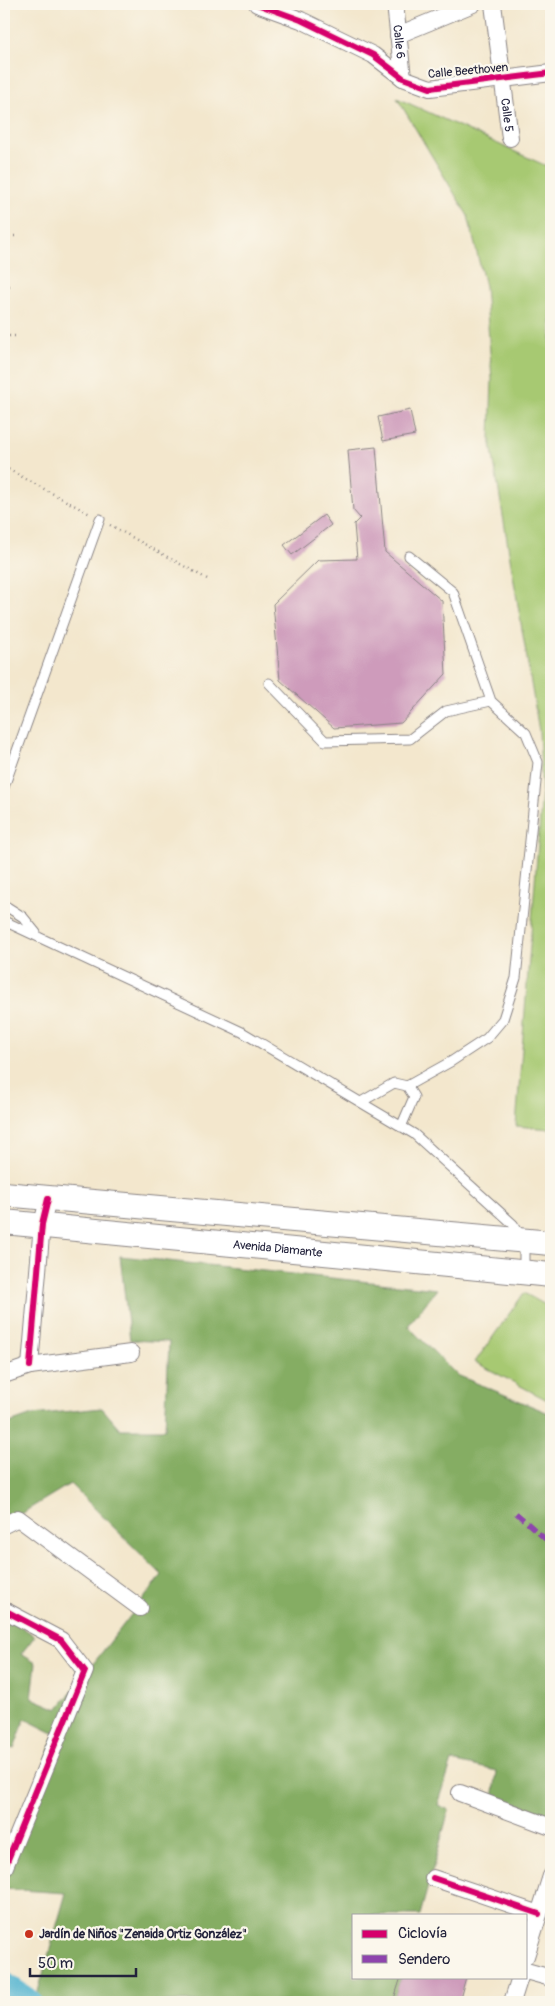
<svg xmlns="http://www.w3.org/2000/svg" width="555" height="2006" viewBox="0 0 555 2006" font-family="Pangolin,sans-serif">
<rect width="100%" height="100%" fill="#fbf7ec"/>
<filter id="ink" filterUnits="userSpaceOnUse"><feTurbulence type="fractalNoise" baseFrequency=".02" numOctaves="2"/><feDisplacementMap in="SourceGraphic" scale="10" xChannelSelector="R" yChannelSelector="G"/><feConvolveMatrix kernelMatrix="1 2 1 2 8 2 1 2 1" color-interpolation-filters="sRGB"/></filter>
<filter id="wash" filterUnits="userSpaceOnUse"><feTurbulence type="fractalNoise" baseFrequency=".0096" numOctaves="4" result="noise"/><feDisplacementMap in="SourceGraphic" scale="20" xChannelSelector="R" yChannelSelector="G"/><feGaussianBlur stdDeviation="1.12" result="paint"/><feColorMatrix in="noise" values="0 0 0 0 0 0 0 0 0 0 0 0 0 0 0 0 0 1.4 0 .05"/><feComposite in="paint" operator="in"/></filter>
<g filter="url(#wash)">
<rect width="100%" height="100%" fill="#f3e7cd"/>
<path fill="#a7c972" stroke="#647656" d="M397,98L551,168V1129L516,1126L542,792L539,731L490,438L492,379L485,286L468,216Z
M524,1293L551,1308V1402L475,1362Z"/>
<path fill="#85ad64" stroke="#546850" d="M120,1256L437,1289L408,1326L457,1375L551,1414V1825L492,1806L497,1771L452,1761L438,1805L449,1810L420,1915H354V1977H401L393,2002H35L66,1893L4,1889V1887L55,1734L25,1719L14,1749L4,1746V1615L35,1636L21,1654L36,1663L32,1698L58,1709L162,1575L70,1484L4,1524V1425L32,1415L102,1408L120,1429H165L169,1342L130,1340Z"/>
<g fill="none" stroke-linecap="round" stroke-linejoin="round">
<path stroke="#50b2cf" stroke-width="25" d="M4,1984L30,2002"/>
</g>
<g id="blocks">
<path fill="#ce9bbb" d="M410,410L415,435L383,441L378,417Z
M376,447L385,552L442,601L446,674L401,723L334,728L280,680L273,604L318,560L357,559L354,524L360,518L353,510L348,450Z
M324,515L331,525L292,555L284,545Z
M401,1977H466L459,2002H393Z"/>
</g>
</g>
<g filter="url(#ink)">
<use href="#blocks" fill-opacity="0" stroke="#8a8484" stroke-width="1"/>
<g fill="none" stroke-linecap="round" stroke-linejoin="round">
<defs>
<path id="lane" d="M269,683L325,741L410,739L446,711L491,701
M4,787L100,519
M4,905L23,917L36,933
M4,921L242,1032L414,1134L513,1224L524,1241V1272
M407,1086L452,1061L487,1038L503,1019L516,978L538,762L526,733L491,701L453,592L409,556
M361,1102L394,1083L407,1086L414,1097L401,1127"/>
<g id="street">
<path d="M257,4L301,20L373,55L403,78L430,88L551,73"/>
<path id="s1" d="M395,4L403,78"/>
<path id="s2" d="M493,4L510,138"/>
<path d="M398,35L473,4"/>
<path d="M30,1366L42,1224L48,1199"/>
<path d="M4,1375L30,1366L131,1353"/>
<path d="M4,1525L18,1518L140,1608"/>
<path d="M4,1610L61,1640L85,1671L4,1869"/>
<path d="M460,1793L551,1827"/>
<path d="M433,1878L539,1914"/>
<path d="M526,1956L551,1876"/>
<path d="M526,1971L551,1978"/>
<path d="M512,2002L520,1977"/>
</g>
<g id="secondary">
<path d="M4,1194L551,1243"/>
<path id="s3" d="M4,1222L551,1275"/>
</g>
</defs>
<use href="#lane" stroke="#8a8484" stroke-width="11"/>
<use href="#street" stroke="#8a8484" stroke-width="18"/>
<use href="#secondary" stroke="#8a8484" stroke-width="26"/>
<path stroke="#8a8484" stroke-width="2.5" stroke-dasharray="1 4" stroke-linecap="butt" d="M4,236H15
M4,286H12
M4,336H15
M4,467L90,514
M110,525L209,580"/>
<use href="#lane" stroke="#fff" stroke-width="9"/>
<use href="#street" stroke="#fff" stroke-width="16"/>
<use href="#secondary" stroke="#fff" stroke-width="24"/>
<path stroke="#8e44ad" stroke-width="5" stroke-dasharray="10 5" stroke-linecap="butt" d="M516,1513L551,1544"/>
<defs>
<path id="cycleway" d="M257,4L301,20L373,55L403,78L430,88L551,73
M30,1366L42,1224L48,1199
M4,1610L61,1640L85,1671L4,1869
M433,1878L539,1914"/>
</defs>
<use href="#cycleway" stroke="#fbf7ec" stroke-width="9"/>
<use href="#cycleway" stroke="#d6006c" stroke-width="6"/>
</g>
</g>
<circle fill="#c8321e" stroke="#fbf7ec" stroke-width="2" cx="29" cy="1934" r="5"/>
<g text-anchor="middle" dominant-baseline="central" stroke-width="4.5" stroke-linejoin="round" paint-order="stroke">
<g font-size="12" fill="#22223b" stroke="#fbf7ec">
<text stroke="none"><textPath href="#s1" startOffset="38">Calle 6</textPath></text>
<text transform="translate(468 71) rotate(-5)">Calle Beethoven</text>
<text stroke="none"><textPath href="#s2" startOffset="112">Calle 5</textPath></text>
<text stroke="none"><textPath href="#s3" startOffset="275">Avenida Diamante</textPath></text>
</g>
<g font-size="12" font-weight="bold" fill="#22223b" stroke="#fbf7ec" text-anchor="start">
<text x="39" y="1934">Jardín de Niños "Zenaida Ortiz González"</text>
</g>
</g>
<rect width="555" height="2006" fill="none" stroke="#fbf7ec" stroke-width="20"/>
<rect x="352" y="1914" width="175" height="65" fill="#fbf7ec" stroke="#a4a2a5"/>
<rect x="362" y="1930" width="25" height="8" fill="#d6006c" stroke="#a4a2a5"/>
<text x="398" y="1938" font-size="15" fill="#22223b">Ciclovía</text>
<rect x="362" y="1955" width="25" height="8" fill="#8e44ad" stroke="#a4a2a5"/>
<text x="398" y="1964" font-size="15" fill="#22223b">Sendero</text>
<path d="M30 1968v8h106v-8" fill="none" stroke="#22223b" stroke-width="2.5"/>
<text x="38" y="1968" font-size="15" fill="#22223b" stroke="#fbf7ec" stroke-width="4" paint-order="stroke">50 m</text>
</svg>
